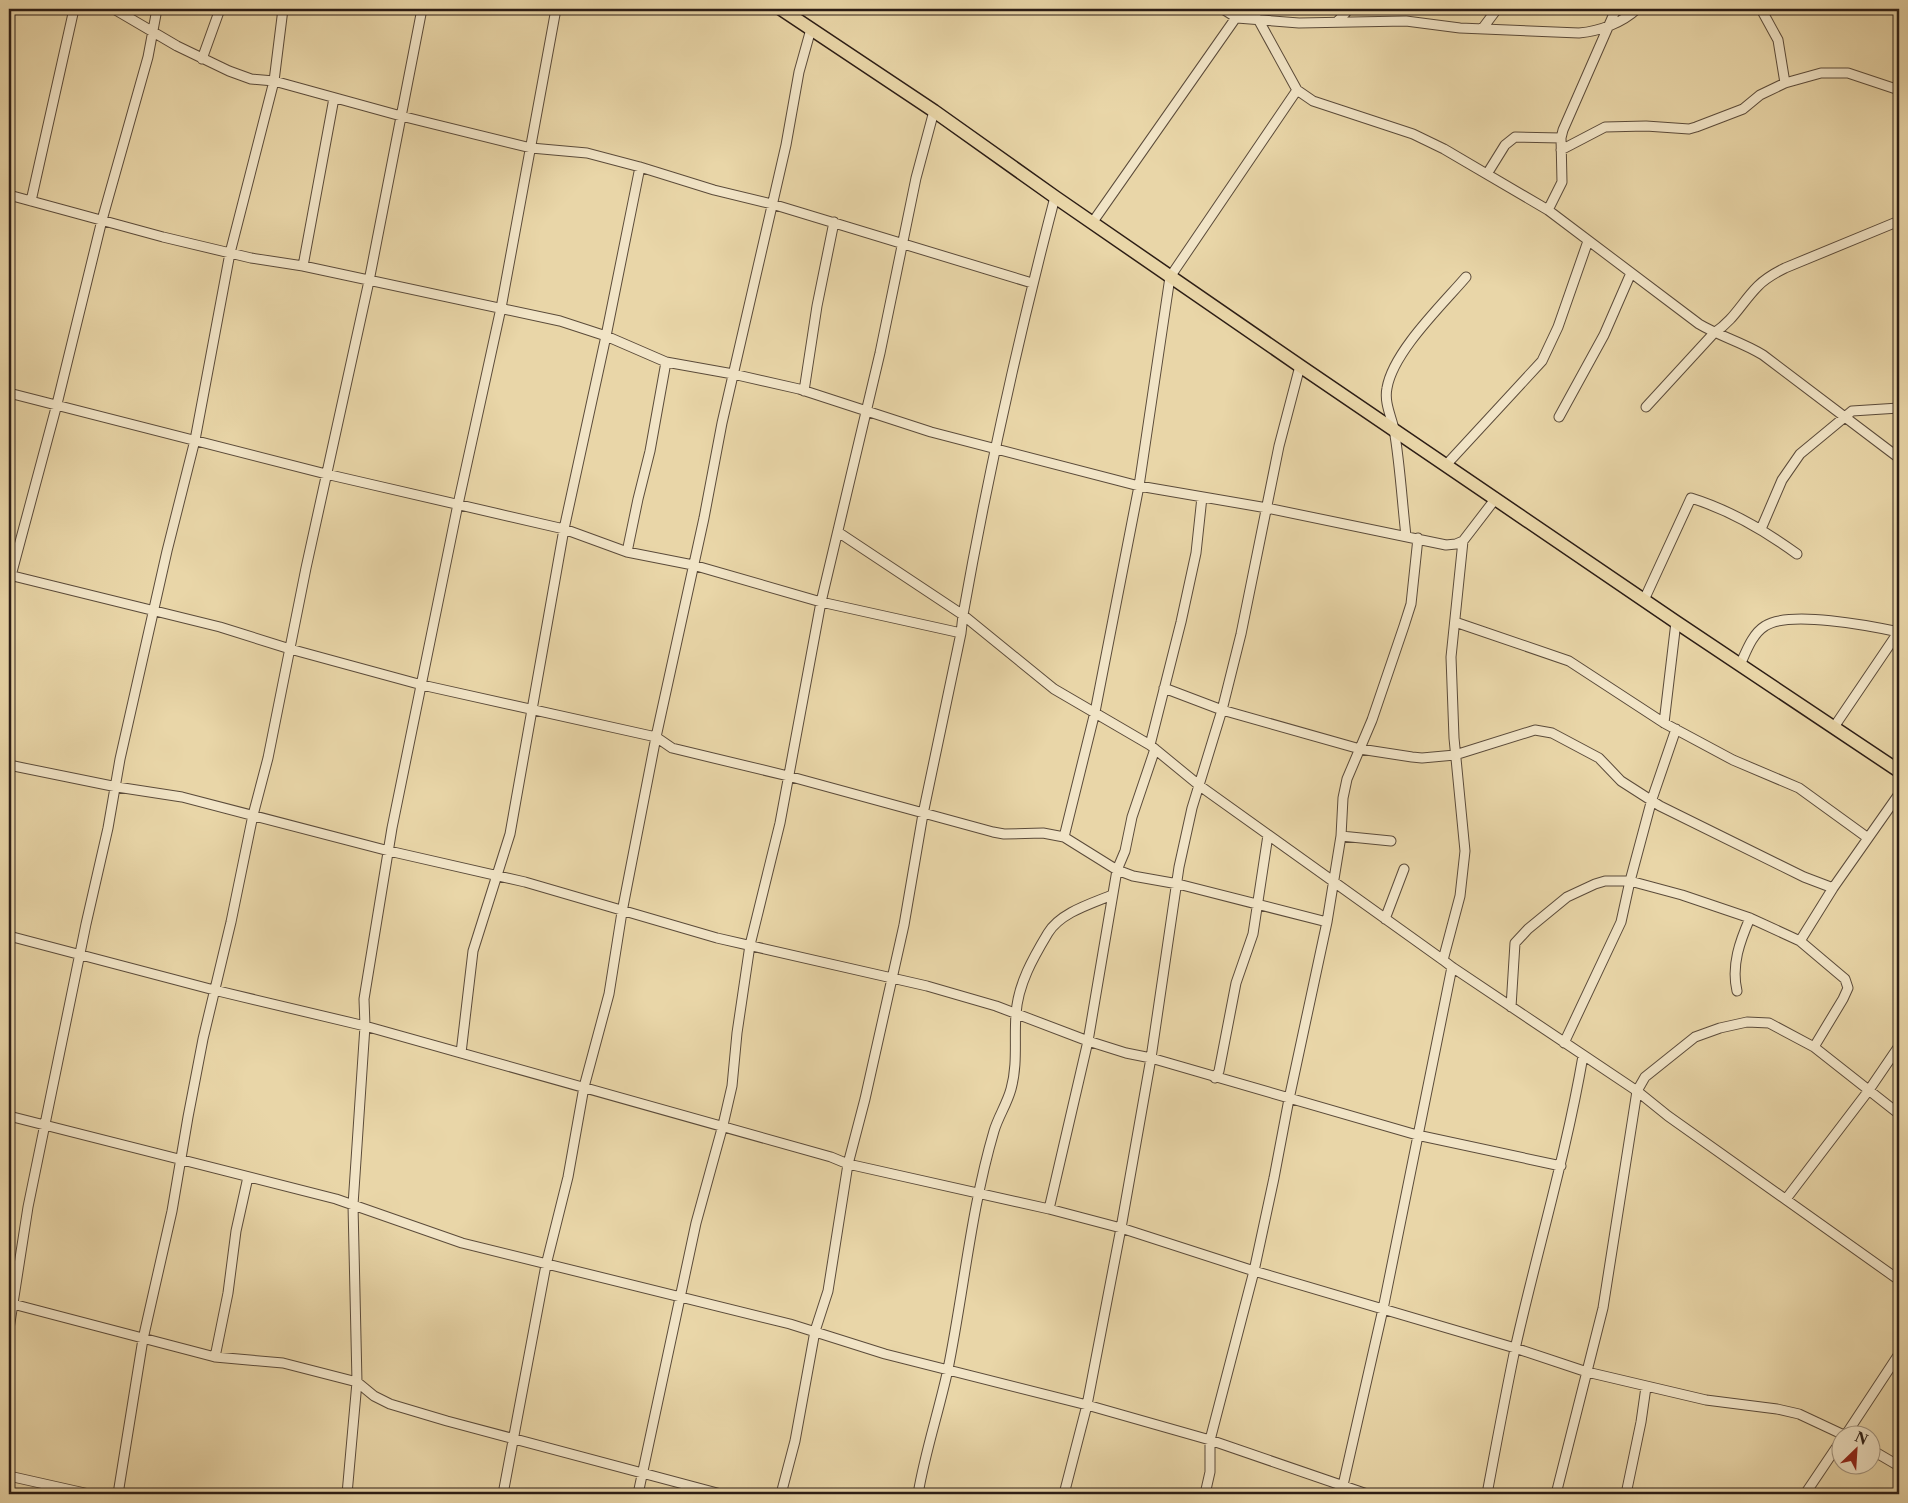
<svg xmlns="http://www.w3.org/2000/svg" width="1908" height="1503" viewBox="0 0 1908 1503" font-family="'Libre Caslon Text',serif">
<rect width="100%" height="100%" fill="#e9d6a8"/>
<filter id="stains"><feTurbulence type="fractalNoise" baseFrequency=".004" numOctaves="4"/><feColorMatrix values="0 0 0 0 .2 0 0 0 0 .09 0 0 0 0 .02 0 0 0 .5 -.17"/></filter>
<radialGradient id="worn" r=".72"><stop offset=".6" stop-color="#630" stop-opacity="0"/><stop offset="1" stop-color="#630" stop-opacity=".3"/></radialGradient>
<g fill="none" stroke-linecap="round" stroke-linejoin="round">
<defs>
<path id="minor" d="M114,9L177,46L229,71L251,79L274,81L401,116L531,148L587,153L640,167L714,190L772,204L1032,283
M1223,9L1237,18L1299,23L1406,21L1460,28L1579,33C1600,31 1622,23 1637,9
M1761,9L1778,40L1785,83
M1258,19L1297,90L1313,101L1413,134L1444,149L1548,210L1699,324C1719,336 1742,342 1763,355L1899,458
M1337,22L1349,9
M1482,29L1497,9
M202,59L220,9
M1561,150L1605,127L1646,126L1689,129L1696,127L1743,109L1760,95L1785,83L1821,73H1848L1899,90
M1487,174L1505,145L1515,137L1561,138
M9,195L163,237L251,258L303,266L560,321L606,336L666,362L733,374L799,389L931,432L1139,486L1267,508L1446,545L1456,544L1463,541L1496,498
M31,201L74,9
M1548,210L1562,182L1561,138L1563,130L1616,9
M1092,223L1242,9
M303,266L334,98
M804,391L817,306L834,222
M9,393L326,474L564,529L627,552L693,565L821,602L961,633
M1646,407L1714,333C1734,320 1742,302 1758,286C1766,278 1775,273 1785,268L1899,221
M1559,417L1604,335L1631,273
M1446,465L1542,361L1558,327L1588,241
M1761,529L1782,480L1800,454L1852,411L1899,408
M838,532L963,615L1054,689L1150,745L1200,786L1443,960L1452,967L1637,1091L1668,1116L1899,1280
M1406,536C1402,501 1400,464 1394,429C1391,416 1384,402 1387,388C1393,352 1442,305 1466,277
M627,552L638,499L650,451L666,362
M9,575L220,627L290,649L422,685L656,737L672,748L788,776L993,832L1004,834L1043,833L1064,837L1117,870L1133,876L1178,884L1327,922
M9,583L57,404L102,220L148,57L157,9
M1644,600L1691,498C1730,510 1764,530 1797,554
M1455,622L1569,661L1664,723L1733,760L1799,788L1868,838
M1740,665C1746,652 1752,634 1765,626C1789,610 1871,626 1899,632
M1164,688L1222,710L1360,749L1412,757L1422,758L1455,755L1535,730L1552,733L1599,758L1621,781L1660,806L1804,877L1833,888
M1664,723L1676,622
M1834,727L1899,631
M1150,745L1181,622L1196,553L1202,497
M9,765L117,787L182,797L389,851L525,882L717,938L927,986L996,1006L1088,1041L1126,1053L1151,1058L1417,1135L1561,1166
M1341,836L1391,841
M1064,837L1095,712L1139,486L1170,277L1297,90
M1385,919L1404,869
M9,936L214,990L365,1026L831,1157L848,1164L1049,1209L1121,1228L1254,1271L1515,1348L1587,1372L1706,1400L1777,1409L1799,1414L1846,1436
M1443,960L1460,896L1465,851L1454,738L1451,657L1463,541
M1737,991C1731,965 1740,941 1750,918
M1511,1007L1515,943L1528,929L1567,897L1595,884L1605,881H1630L1682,895L1750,918L1800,941
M1564,1043L1621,922L1630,881L1652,799L1676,729
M1814,1047L1843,999L1848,988L1845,979L1800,941L1833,888L1899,794
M461,1053L473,951L510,834L564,529L606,336L640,167
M1215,1078L1219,1071L1236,983L1253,934L1268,835
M9,1116L336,1199L462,1243L790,1324L885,1354L1087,1405L1210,1440L1367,1494
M1786,1199L1869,1090L1899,1046
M1049,1209L1088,1041L1117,870L1125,851L1132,817L1155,749
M9,1303L215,1357L283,1363L357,1382L374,1396L390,1404L447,1421L721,1494
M9,1329L28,1207L86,924L108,828L120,759L167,551L195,440L230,253L274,81L283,9
M215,1357L228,1293L236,1231L248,1177
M1845,1436L1899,1354
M1870,1449L1899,1466
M9,1476L89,1494
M118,1494L143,1339L172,1211L188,1117L203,1039L231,922L253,815L268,758L306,568L369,281L422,9
M347,1494L357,1382L353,1205L365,1026L364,999L392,828L457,509L501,308L556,9
M503,1494L546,1265L568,1177L584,1087L609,994L622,912L656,737L704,518L722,423L786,145L799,72L811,29
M638,1494L696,1223L723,1125L732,1086L737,1033L750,945L780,823L821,602L880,353L916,178L934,111
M781,1494L795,1441L815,1331L828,1291L848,1164L865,1099L904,925L923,814L961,633L963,615C988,474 1019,335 1055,197
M918,1494C925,1452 939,1411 948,1369C964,1290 971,1209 994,1131C998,1117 1007,1104 1011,1089C1018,1064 1014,1039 1016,1014C1018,984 1033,958 1048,933C1060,913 1090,904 1112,895
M1064,1494L1087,1405L1121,1228L1151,1058L1179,867L1192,808L1222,710L1241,634L1279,446L1300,366
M1205,1494L1210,1472V1440L1254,1271L1274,1178L1289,1099L1327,922L1341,836L1343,798L1347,779L1372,720L1404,626L1411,604L1418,538
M1341,1494L1383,1309L1452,967
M1487,1494C1496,1446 1505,1397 1515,1349C1537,1251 1566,1155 1583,1056
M1556,1494L1603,1308L1637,1091L1645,1077L1695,1037L1720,1028L1747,1022L1769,1023L1814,1047L1899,1114
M1626,1494L1641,1422L1646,1387
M1805,1494L1840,1442"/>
<path id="primary" d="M781,9L934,111L1055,197L1300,366L1676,622L1899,771"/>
</defs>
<use href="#minor" stroke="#5b4b3a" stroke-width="11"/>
<use href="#primary" stroke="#2c1d15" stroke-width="15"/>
<use href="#minor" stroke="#f1e4c6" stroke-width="9"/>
<use href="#primary" stroke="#e9d6a8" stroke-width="12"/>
</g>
<rect width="1908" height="1503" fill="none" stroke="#e9d6a8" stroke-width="30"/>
<rect x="10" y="10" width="1888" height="1483" fill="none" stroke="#2c1d15" stroke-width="2.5"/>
<rect x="15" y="15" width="1878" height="1473" fill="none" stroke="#2c1d15"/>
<g transform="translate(1856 1450) rotate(25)"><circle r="24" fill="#f1e4c6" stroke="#a2947f"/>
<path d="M0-4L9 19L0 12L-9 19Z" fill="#8f2418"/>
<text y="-8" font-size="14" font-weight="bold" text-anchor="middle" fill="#2c1d15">N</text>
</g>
<rect width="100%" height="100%" filter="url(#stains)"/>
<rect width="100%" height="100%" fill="url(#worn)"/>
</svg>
